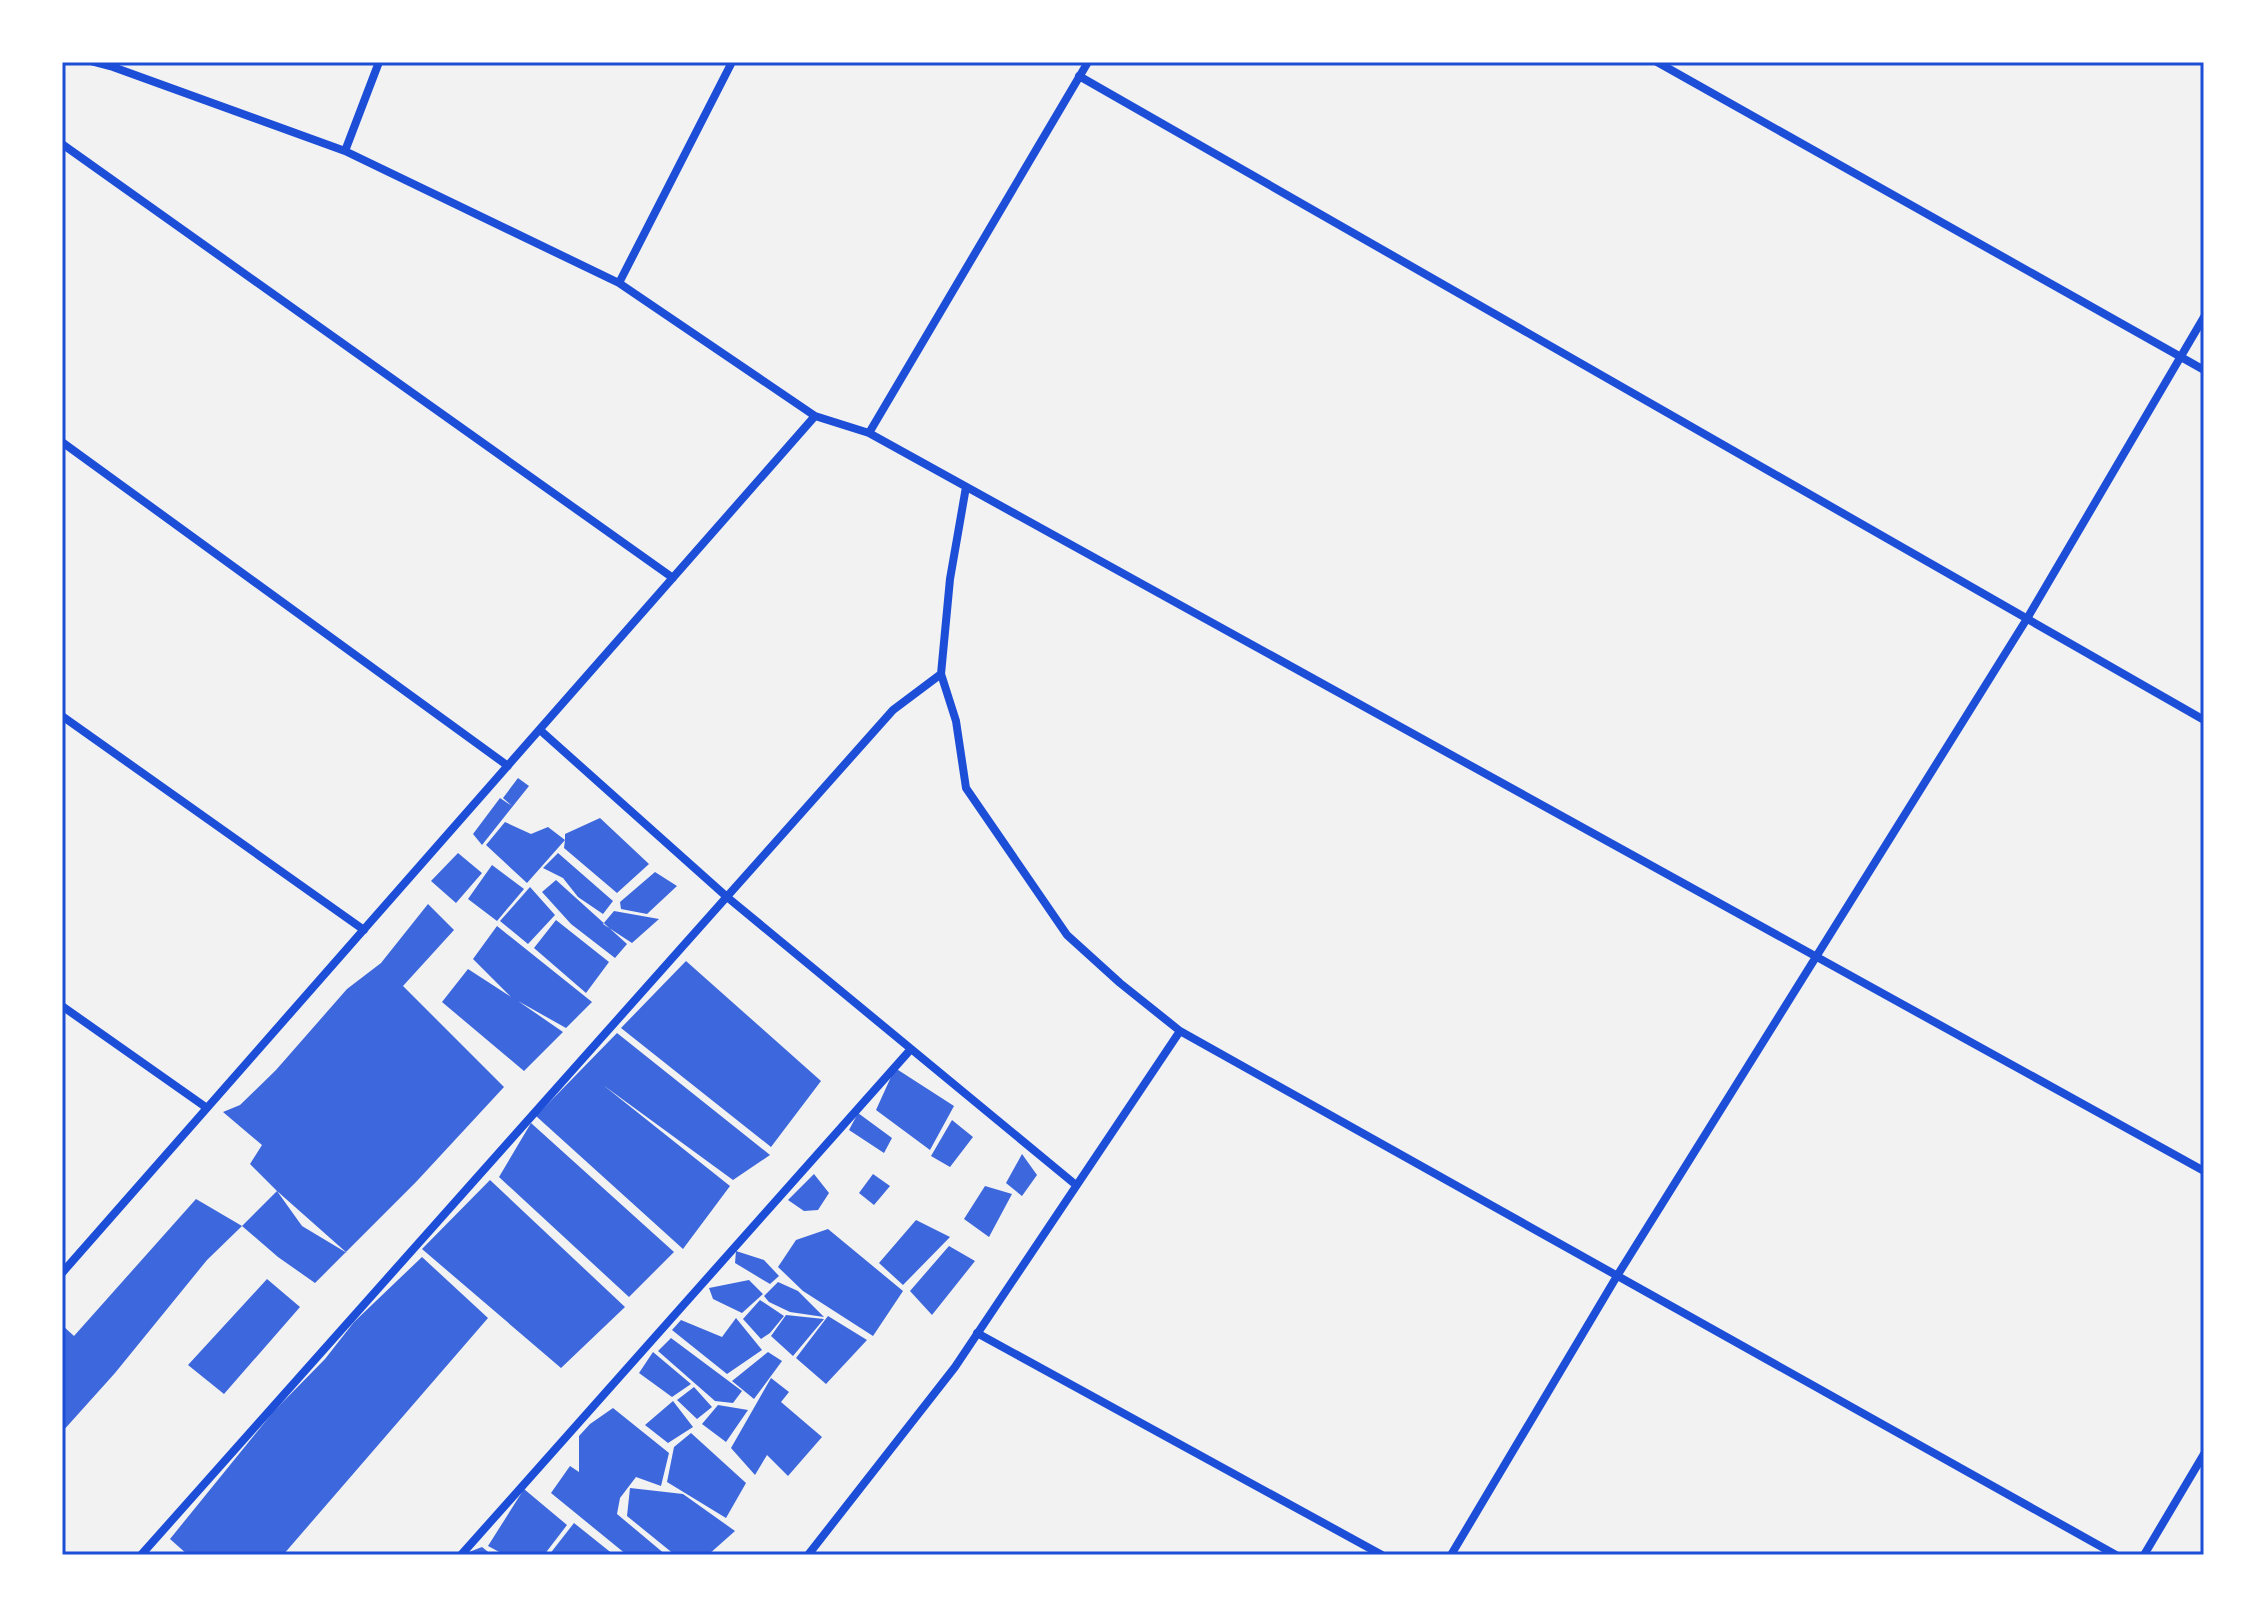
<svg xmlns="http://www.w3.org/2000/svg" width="2266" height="1617" viewBox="0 0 2266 1617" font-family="Helvetica,sans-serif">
<rect width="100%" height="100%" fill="#f2f2f2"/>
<path fill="#3d67dc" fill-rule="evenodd" d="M518,778L529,786L482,845L473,834L500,798L512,806L503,798Z
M600,818L649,864L617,893L564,848L565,840L527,883L486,845L505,822L531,834L548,827L565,840V834Z
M458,853L482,873L456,903L431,881Z
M558,853L613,901L603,914L578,897L563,878L543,868Z
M492,865L524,889L497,921L468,899Z
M655,872L677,886L647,914L621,909L620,902Z
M556,880L627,944L615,958L571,924L542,892Z
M530,887L555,915L528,944L500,921Z
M428,904L454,930L403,986L504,1087L416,1182L315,1283L278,1257L242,1226L207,1260L115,1373L62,1432V1325L74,1336L196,1199L242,1226L277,1191L250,1164L262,1145L223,1112L240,1105L276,1070L347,989L381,963ZM277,1191L347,1253L302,1226Z
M614,911L659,919L632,943L603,924Z
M556,920L609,962L586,993L534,948Z
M497,926L592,1002L566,1028L518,1001L563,1032L524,1071L442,1002L468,969L511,997L473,959Z
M686,961L821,1081L771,1147L621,1028Z
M617,1033L770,1155L733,1180L603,1085L730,1186L683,1249L536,1116Z
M895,1068L954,1106L930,1150L876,1110Z
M858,1113L892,1138L884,1153L849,1130Z
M952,1120L973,1137L950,1167L931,1156Z
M531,1123L674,1252L629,1297L499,1177Z
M1022,1154L1037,1175L1022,1196L1006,1183Z
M814,1174L829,1193L818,1210L804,1211L788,1200Z
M873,1174L890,1186L874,1205L859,1193Z
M490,1180L625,1307L561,1368L422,1249Z
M985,1186L1012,1194L989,1237L964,1219Z
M916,1220L950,1237L903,1285L879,1263Z
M828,1229L903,1291L873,1336L803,1291L778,1267L796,1240Z
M949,1246L975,1261L932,1315L910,1291Z
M736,1251L764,1260L779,1276L770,1284L735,1263Z
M422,1257L488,1318L283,1555H188L170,1539L273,1412L325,1359L354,1322Z
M267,1279L300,1307L224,1394L188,1365Z
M749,1280L763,1294L742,1313L713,1299L709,1288Z
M778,1282L798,1291L824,1317L790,1312L769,1302L764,1296Z
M760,1300L784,1316L770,1333L761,1339L743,1319Z
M786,1315L824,1319L793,1356L771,1336Z
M828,1316L867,1340L826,1384L796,1358Z
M736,1318L762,1350L727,1374L672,1330L681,1320L722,1337Z
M671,1338L742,1391L733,1403L715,1401L658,1351Z
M653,1352L691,1384L672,1397L639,1373Z
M768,1352L782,1361L754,1399L732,1381Z
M771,1378L789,1392L781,1402L822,1437L788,1476L767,1455L755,1475L731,1448Z
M694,1387L712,1407L697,1419L677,1400Z
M673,1401L693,1427L668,1443L645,1425Z
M718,1405L748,1410L726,1442L702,1424Z
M613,1408L669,1453L661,1486L636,1477L620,1498L617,1514L666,1555H627L551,1493L570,1466L579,1472V1436L590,1424Z
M691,1433L746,1483L726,1518L667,1482L674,1447Z
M630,1488L683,1494L735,1531L708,1555H675L627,1516Z
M524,1489L567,1525L544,1555H505L488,1546Z
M574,1523L614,1555H549Z
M482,1547L492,1555H472L469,1552Z"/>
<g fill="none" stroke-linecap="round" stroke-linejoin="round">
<path stroke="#1d4ed8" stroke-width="8" d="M94,62L113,67L345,151L619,283L815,416L869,433L2204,1171
M1657,62L2204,370
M1079,76L2204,720
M62,144L673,578
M345,151L379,62
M619,283L732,62
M869,433L1088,62
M62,442L508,766
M966,487L950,579L941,674L956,721L966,788L1067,935L1120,983L1180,1031L2116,1555
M62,716L364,930
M540,730L727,897L1076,1185
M62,1006L207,1108
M62,1273L815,416
M977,1333L1382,1555
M141,1555L893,710L941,674
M461,1555L911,1049
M808,1555L955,1367L1180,1031
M1451,1555L1617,1276L2028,617L2204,317
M2144,1555L2204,1454"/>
</g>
<rect width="2266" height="1617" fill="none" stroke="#ffffff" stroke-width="128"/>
<rect x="64" y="64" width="2138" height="1489" fill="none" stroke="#1d4ed8" stroke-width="3"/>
</svg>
